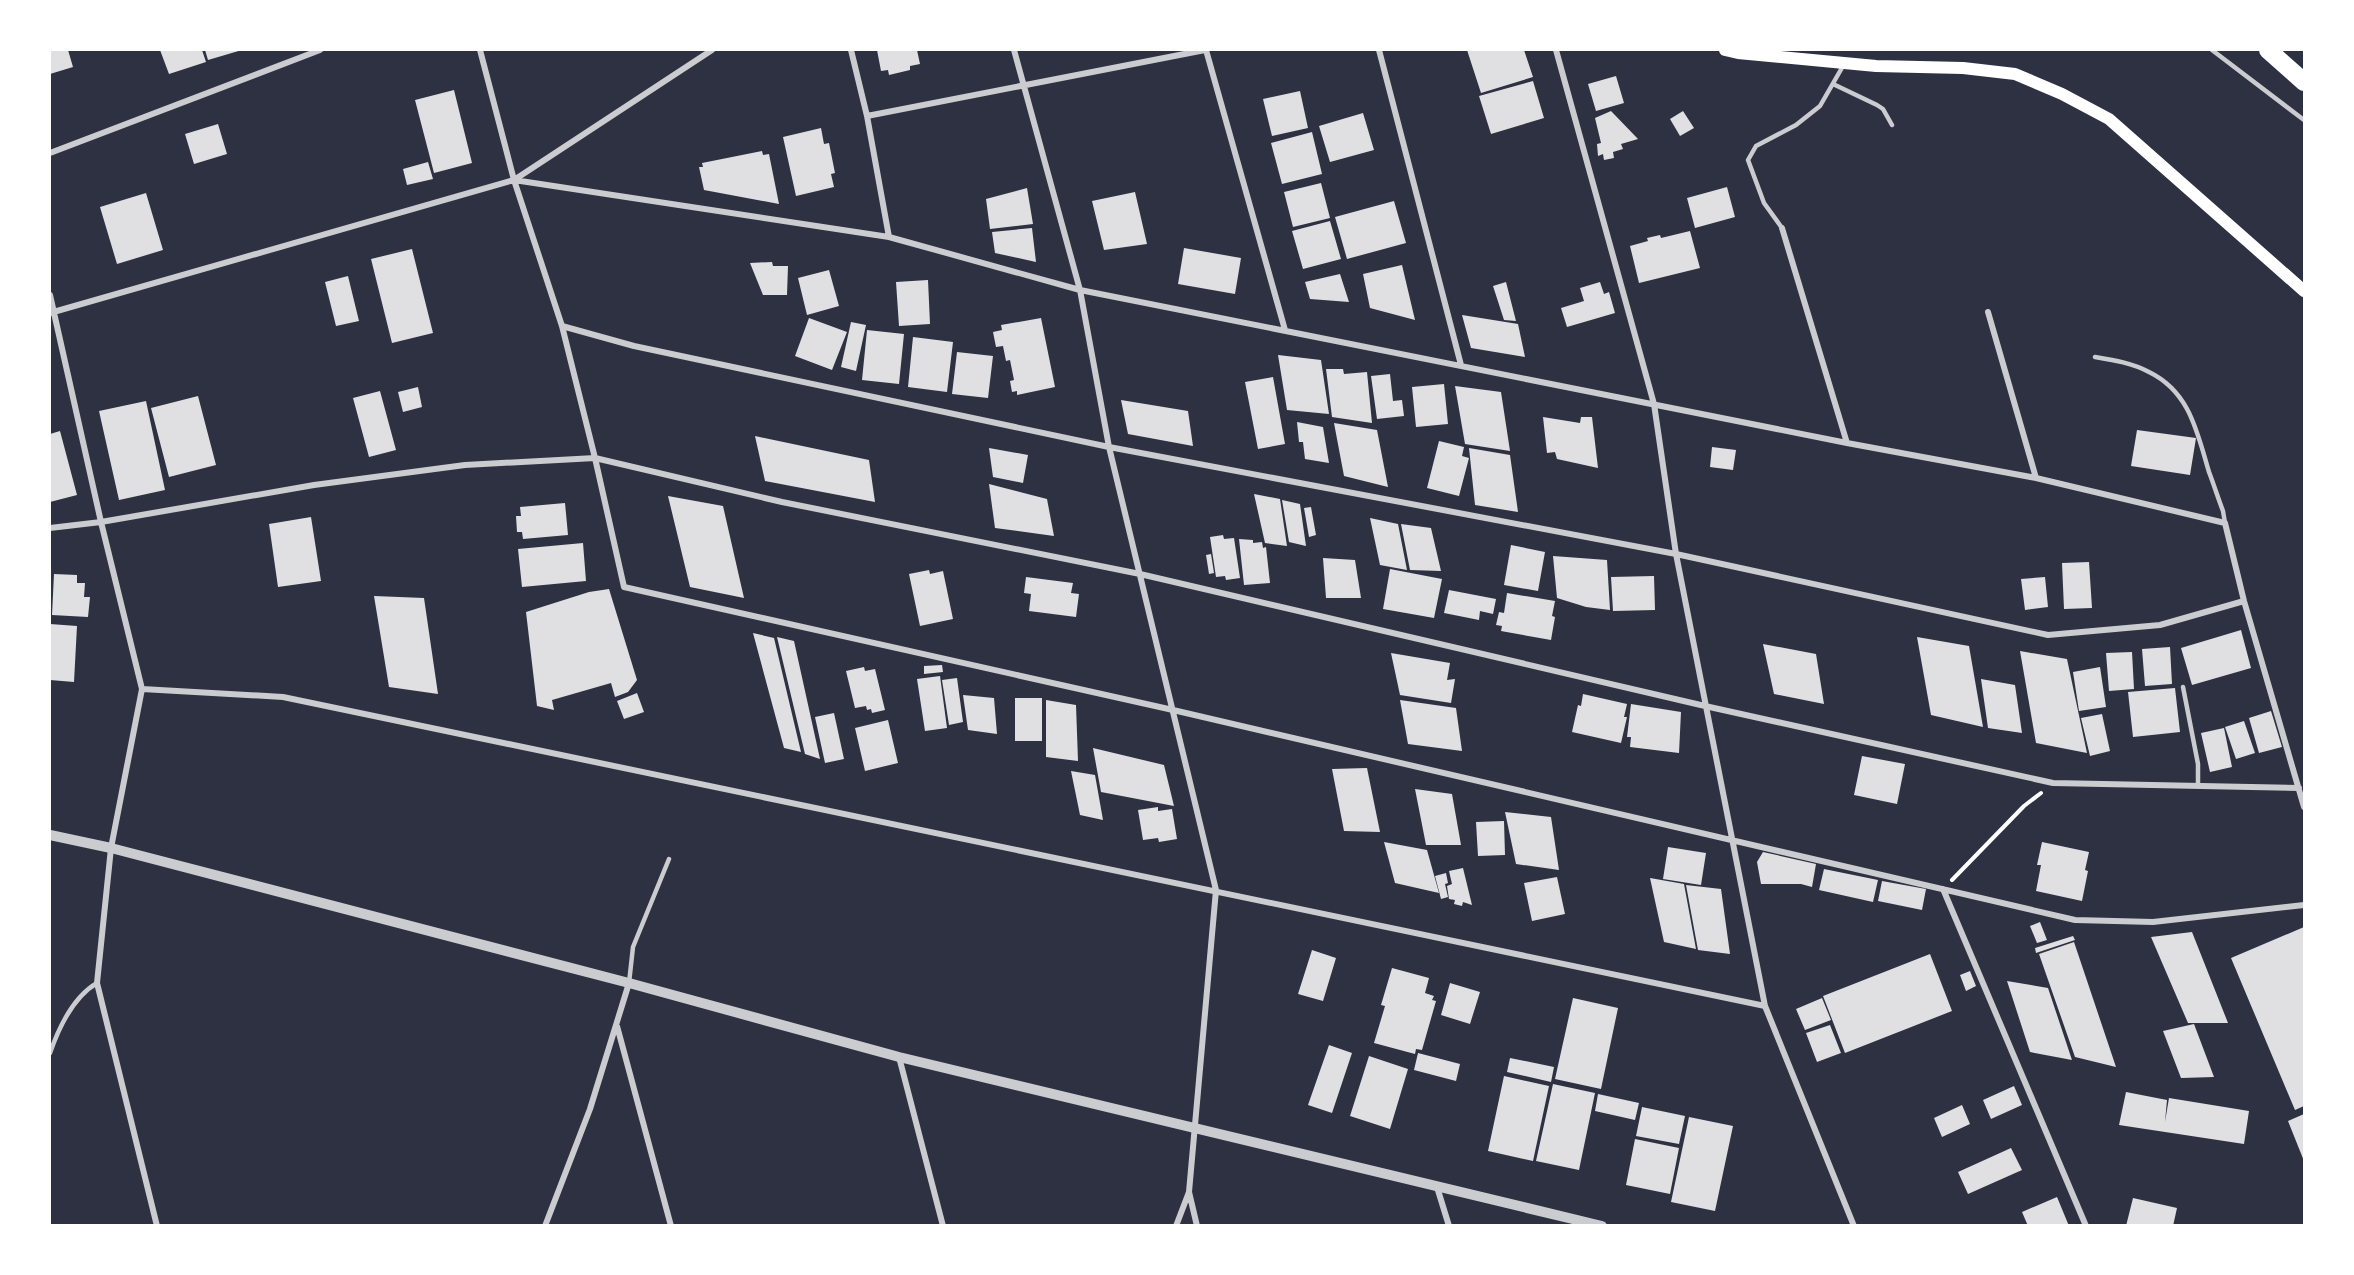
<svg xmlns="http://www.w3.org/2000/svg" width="2354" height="1275" viewBox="0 0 2354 1275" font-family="Signika,sans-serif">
<rect width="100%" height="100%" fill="#2d3142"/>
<path fill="#e0e0e3" d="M50,50H68L73,67L50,74Z
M160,50H202L206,62L169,74Z
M205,50H242L208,60Z
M877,50H917L920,64L910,66V70L889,75L888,70L881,71Z
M1467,50H1524L1533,77L1481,93Z
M1616,76L1624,103L1596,111L1588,84Z
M1533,81L1544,118L1491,134L1479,96Z
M454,90L472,163L434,173L415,100Z
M1300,91L1308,128L1272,136L1263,99Z
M1611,111L1638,139L1621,144L1623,149L1613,152L1614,158L1604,160L1603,154L1598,156L1597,144L1601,143L1595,118Z
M1683,111L1694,128L1680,136L1670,119Z
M1363,113L1374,150L1330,162L1319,126Z
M218,124L227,154L194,164L185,134Z
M821,128L824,144L829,143L835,173L831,174L834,187L796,196L783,137Z
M1312,132L1322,174L1282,184L1271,143Z
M762,151L763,155L769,154L779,204L704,190L699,167H703L702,163Z
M428,162L433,179L407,185L403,169Z
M1321,183L1330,218L1293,227L1284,192Z
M1727,187L1735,217L1695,228L1687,198Z
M1027,188L1033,224L990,229L986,199Z
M1135,192L1147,244L1104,250L1092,201Z
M146,193L163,250L117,264L100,207Z
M1394,201L1406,243L1347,259L1335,217Z
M1330,221L1341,259L1303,269L1292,231Z
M1032,228L1036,262L995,253L992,232Z
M1690,231L1700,268L1639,283L1630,246L1648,241L1647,238L1660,235L1661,238Z
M1184,248L1241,258L1235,294L1178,284Z
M412,249L433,333L392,343L371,259Z
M772,262L773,266H788L787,295H763L750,263Z
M1402,265L1415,320L1370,308L1363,274Z
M829,270L839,306L807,315L798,278Z
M1340,274L1349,302L1310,299L1305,282Z
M348,276L359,321L336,326L325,282Z
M928,280L930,324L899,326L896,282Z
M1506,282L1516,321L1504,320L1493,286Z
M1600,282L1604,294L1609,292L1615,313L1567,327L1561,308L1584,301L1580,288Z
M1462,315L1518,324L1525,357L1471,348Z
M809,318L847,332L832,370L795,356Z
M1041,318L1055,387L1017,395V391L1012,392L1010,381L1014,380L1010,360L1006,361L1003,346L996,347L993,332L1002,330L1001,325Z
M851,322L866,325L856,371L841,367Z
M867,330L904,334L899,384L862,380Z
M913,337L953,342L947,392L908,387Z
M957,352L993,356L988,398L952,394Z
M1278,355L1321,360L1329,414L1287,410Z
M1326,369H1343L1344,374L1367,372L1372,423L1332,417Z
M1390,374L1393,401L1402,400L1404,416L1377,419L1371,376Z
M1273,377L1285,444L1258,449L1245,382Z
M1444,384L1448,424L1416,427L1412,387Z
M1455,386L1501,392L1510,451L1465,444Z
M418,387L422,407L403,412L398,392Z
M380,391L396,450L369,457L353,398Z
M198,396L216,465L169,477L151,408Z
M1121,400L1188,411L1193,446L1128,434Z
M146,401L165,490L119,500L99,411Z
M1543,417L1580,423L1581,417H1592L1598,468L1557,459L1555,452L1547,453Z
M1297,422L1323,427L1329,463L1305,459L1303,442H1299Z
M1334,423L1377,430L1388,487L1344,476Z
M2137,430L2196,438L2190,475L2131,466Z
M60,431L77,495L50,502V434Z
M755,436L869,460L875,502L765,481Z
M1439,441L1464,447L1462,456L1469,458L1459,496L1427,488Z
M1712,447L1736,450L1733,470L1710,467Z
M989,448L1028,455L1023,483L993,477Z
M1469,448L1510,455L1518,512L1475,505Z
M989,484L1047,499L1054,536L995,528Z
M1254,494L1280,499L1287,546L1265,543Z
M668,496L723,506L744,598L690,587Z
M1282,500L1300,504L1306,546L1289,542Z
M565,503L568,535L523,539L522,532H517L516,516H521L520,507Z
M1311,507L1316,535L1309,537L1304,508Z
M311,517L321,581L278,587L269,524Z
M1370,518L1398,524L1407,570L1380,565Z
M1401,524L1431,528L1441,571L1410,570Z
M1223,535L1224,539L1234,538L1240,578L1226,580L1225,576L1216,577L1210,537Z
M1239,539L1253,540V543L1262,542L1263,548L1266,547L1270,583L1244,585Z
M583,543L586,581L522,587L518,549Z
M1511,545L1545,552L1538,591L1504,585Z
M1211,554L1214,573L1209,574L1206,555Z
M1553,556L1607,560L1610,610L1586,607L1557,598Z
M1323,558L1355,560L1361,598H1326Z
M2089,562L2092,608L2064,609L2062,563Z
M1390,569L1442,579L1434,618L1383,609Z
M929,570L930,574L943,571L953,619L920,626L909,574Z
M54,574L77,575V583H85L84,597H90L88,617L52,615Z
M1654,576L1655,610L1613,611L1611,577Z
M1026,577L1073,583L1071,593L1079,594L1076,617L1029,611L1031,594L1024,593Z
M2045,577L2048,607L2025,610L2021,579Z
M609,589L637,680L628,692L615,697L611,683L552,700L554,710L537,706L526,612L589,592Z
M1449,590L1496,599L1493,614L1480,611L1479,620L1444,613Z
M1507,593L1555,601L1552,616L1555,617L1551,640L1501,631L1502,626L1496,625L1499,612L1504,613Z
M374,596L424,598L438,694L389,687Z
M50,624L77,626L74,682L50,680Z
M2241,630L2251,668L2192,685L2181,648Z
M753,633L774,638L801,752L784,748Z
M777,637L794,641L820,759L805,754Z
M1917,637L1969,646L1983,727L1931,715Z
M1763,644L1816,654L1824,704L1774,694Z
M2170,647L2172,684L2145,686L2142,649Z
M2020,651L2067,659L2087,753L2036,743Z
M2132,652L2134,689L2109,691L2106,653Z
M1391,653L1450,663L1447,680L1455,679L1451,703L1400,695Z
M942,665L943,672L924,674V666Z
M864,667L865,671L875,669L885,710L872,713L871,709L867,710L866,706L855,708L846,671Z
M2100,667L2106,707L2079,711L2073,672Z
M940,676L947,728L925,731L917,679Z
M957,678L963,722L949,725L942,680Z
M1981,679L2015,685L2022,733L1988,728Z
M2175,688L2180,732L2133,737L2128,692Z
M637,693L644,712L624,719L617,701Z
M1583,694L1627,704L1624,717H1627L1621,743L1572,732L1578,705L1581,706Z
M963,695L994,698L997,734L968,730Z
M1015,698H1042V741H1015Z
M1046,700L1076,705L1078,761L1046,757Z
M1400,700L1456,708L1462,751L1408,744Z
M1631,704L1681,712L1679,753L1630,747L1631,737H1627Z
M2271,711L2282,747L2259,753L2249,718Z
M834,713L844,759L825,763L815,717Z
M2102,714L2110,751L2090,756L2081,718Z
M888,720L898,763L865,771L855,728Z
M2244,721L2255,753L2236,759L2225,727Z
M2224,728L2232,767L2210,772L2201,733Z
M1093,748L1164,765L1174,806L1101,792Z
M1862,756L1905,764L1897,804L1854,795Z
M1367,768L1380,832L1344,831L1332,769Z
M1071,771L1095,775L1103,820L1080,815Z
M1415,789L1452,794L1461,845H1426Z
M1158,807V811L1172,809L1177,839L1159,842L1158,838L1143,840L1138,810Z
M1505,812L1551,817L1559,870L1516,864Z
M1504,821L1505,855L1478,856L1476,822Z
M1384,842L1427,850L1439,893L1395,883Z
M2042,842L2089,852L2085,870L2088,871L2082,901L2036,891L2041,865H2037Z
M1668,847L1706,853L1701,885L1663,879Z
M1763,852L1816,864L1812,887L1801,884H1761L1757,862Z
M1463,868L1472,905L1463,902L1462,906L1454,904L1455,900L1449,899L1447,886L1452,884L1449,871Z
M1824,869L1878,880L1873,902L1819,890Z
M1446,873L1448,883L1445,884L1448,897L1441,899L1435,876Z
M1557,877L1565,914L1532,921L1524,883Z
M1650,878L1684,884L1696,949L1664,942Z
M1882,881L1926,889L1922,910L1878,901Z
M1686,885L1721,889L1730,954L1698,950Z
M2040,922L2047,940L2037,943L2030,926Z
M2304,927V1106L2295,1110L2231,958Z
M2192,932L2228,1023H2188L2151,937Z
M2073,936L2075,940L2036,953L2035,948Z
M2074,942L2116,1067L2075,1057L2039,954Z
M1312,950L1336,958L1323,1001L1298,994Z
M1930,954L1952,1011L1845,1053L1823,996Z
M1392,968L1429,978L1425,993L1434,996L1432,1000L1436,1001L1422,1050L1416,1049L1415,1054L1374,1043L1385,1006L1381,1005Z
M1970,971L1976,986L1966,991L1960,975Z
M2007,981L2048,988L2072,1060L2030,1052Z
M1450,983L1480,992L1470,1024L1441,1015Z
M1573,998L1618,1008L1601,1089L1555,1079Z
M1822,998L1831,1020L1805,1030L1796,1009Z
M2194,1024L2214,1077L2181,1078L2163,1031Z
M1830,1025L1841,1053L1817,1062L1806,1033Z
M1329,1045L1352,1053L1332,1113L1308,1105Z
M1418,1053L1460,1064L1456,1081L1414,1070Z
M1369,1056L1408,1069L1390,1129L1350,1116Z
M1510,1058L1554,1067L1551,1082L1507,1072Z
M1504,1076L1549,1086L1533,1161L1488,1151Z
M1553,1084L1595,1093L1579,1170L1536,1161Z
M2014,1086L2022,1105L1991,1119L1983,1100Z
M2126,1092L2167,1100L2165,1122L2169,1098L2249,1111L2244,1144L2119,1125Z
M1598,1094L1639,1103L1635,1120L1595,1111Z
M1962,1105L1970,1124L1942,1137L1934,1118Z
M1642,1107L1685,1116L1679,1144L1636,1136Z
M2304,1114V1161L2288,1121Z
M1689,1117L1733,1126L1715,1211L1671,1202Z
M1635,1139L1679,1148L1670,1194L1626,1185Z
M2011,1148L2022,1170L1968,1194L1958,1172Z
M2057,1197L2069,1226H2028L2022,1212Z
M2133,1198L2177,1208L2173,1226H2126Z"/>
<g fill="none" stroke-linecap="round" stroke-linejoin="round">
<path stroke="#fff" stroke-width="4" d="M1952,880L2024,806L2041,793"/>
<path stroke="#caccd0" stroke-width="4.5" d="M2212,50L2304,120
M1833,84L1877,105L1883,109L1892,125
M1782,228L1764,203L1748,160L1756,146L1796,125L1820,106L1843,66
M2095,357C2113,360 2132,363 2149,372C2190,392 2197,432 2209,472C2214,485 2218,498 2223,511L2225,523
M2183,687L2198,764V786
M629,983L633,947L669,859
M50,1053C59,1027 73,997 97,983"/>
<path stroke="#caccd0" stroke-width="6" d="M480,50L514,180L562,326L595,458L624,587L1173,710L2075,920L2153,922L2304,905
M851,50L867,116L889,237
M1014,50L1080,290L1109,447L1216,890L1189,1192L1176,1226
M1206,50L1285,330
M1379,50L1461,365
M1556,50L1654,404L1676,554L1765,1006L1854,1226
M867,116L1205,50
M50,153L320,50
M514,180L712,50
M1782,228L1847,443
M50,295L101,522L142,689L111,848L97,983L157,1226
M1988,312L2036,478
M50,313L514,180L889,237L1080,290L1847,443L2036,478L2225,523L2244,601L2304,807
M562,326L634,346L1109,447L1676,554L2048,635L2160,625L2244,601
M50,528L101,522L314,485L465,465L595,458L782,502L1140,574L1705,706L2053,783L2299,788
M142,689L283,697L1765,1006
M1943,889L2086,1226
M617,1026L671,1226
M899,1057L943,1226
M1437,1187L1449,1226
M1189,1192L1197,1226
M545,1226L590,1109L629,983"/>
<path stroke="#caccd0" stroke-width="10" d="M50,835L111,848L629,983L899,1057L1602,1226"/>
<path stroke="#fff" stroke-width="12" d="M1725,50L1738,53L1876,66L1963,68L2015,74L2062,94L2109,119L2304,291"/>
<path stroke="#fff" stroke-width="18" d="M2268,50L2304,82"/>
</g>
<rect width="2354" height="1275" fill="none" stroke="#ffffff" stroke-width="102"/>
</svg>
